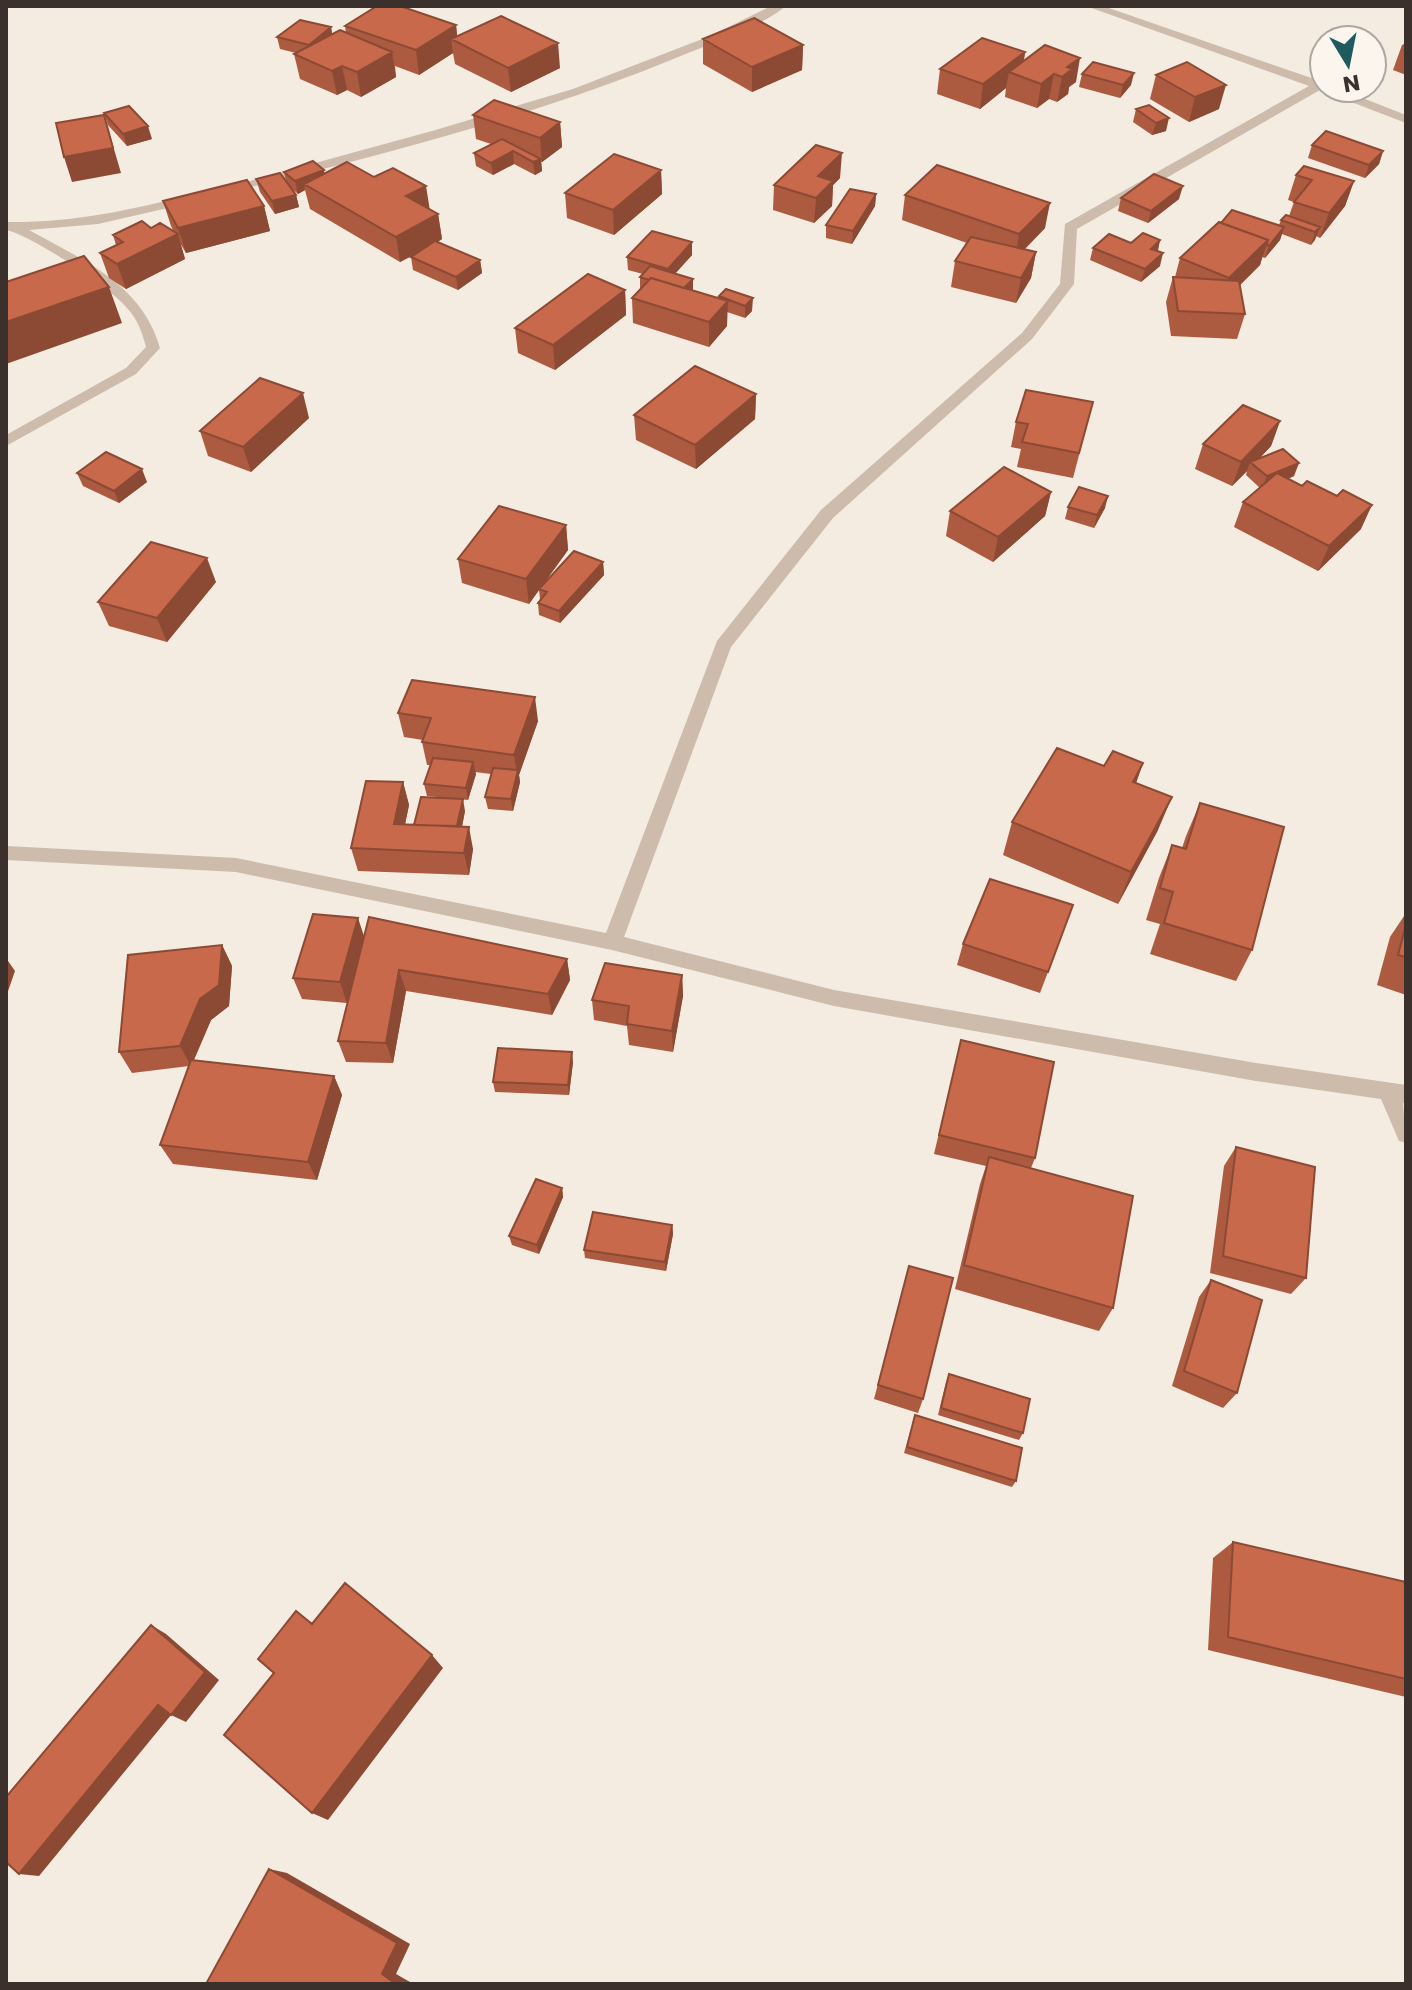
<svg xmlns="http://www.w3.org/2000/svg" width="1412" height="1990" viewBox="0 0 1412 1990" font-family="Poppins,sans-serif">
<rect width="100%" height="100%" fill="#f4ebe1"/>
<g fill="none" stroke-linecap="round" stroke-linejoin="round">
<path fill="#cdbbac" fill-rule="evenodd" d="M771,6H786C762,26 717,41 688,53C538,116 380,155 223,194L217,190L432,131L573,89L710,36Z
M1086,6H1103L1323,82L1324,88H1337L1406,115V123L1320,90L1077,229L1074,284L1032,339L833,518L731,647L624,937L834,990L1256,1063L1406,1085V1103H1403L1406,1143L1399,1141L1381,1099L1256,1081L834,1006L612,950L236,872L6,860V846L236,858L606,933L717,641L821,510L1022,333L1060,284L1065,224L1309,86Z
M189,195L196,199L194,202L98,224L29,230C83,260 142,284 160,348L136,374L6,446V435L126,368L146,347C142,332 138,320 127,308C110,287 31,235 6,230V222C69,223 128,211 189,195Z"/>
</g>
<path fill="#ac5a40" d="M456,25L457,37L560,68L511,92L455,64L453,53L419,75L395,66L396,77L361,97L347,90L337,95L300,79L294,54L296,53L280,49L277,37L331,27L332,35L346,33L345,26Z
M703,39L803,45L802,70L752,92L703,64Z
M1406,43V75L1393,70L1402,45Z
M1025,52L1024,61L1076,82L1069,87L1068,94L1057,102L1049,99L1037,108L1005,97L1006,88L980,109L937,94L940,69Z
M1082,74L1131,85L1120,98L1079,87Z
M1156,75L1219,109L1189,122L1150,99Z
M1149,105L1166,131L1152,135L1133,122L1136,109Z
M104,113L152,139L127,146L108,125Z
M473,115L560,122L562,147L542,162H541L542,171L535,175L514,164L493,175L476,166L474,153L491,144L476,139Z
M1312,145L1383,151L1379,164L1365,178L1308,158Z
M661,170L662,194L614,235L567,218L565,193Z
M284,172L325,174L430,210L438,214L442,239L438,242L480,260L482,273L458,290L413,270L411,257L418,253L400,262L310,209L305,190L298,194L291,188L296,195L299,207L275,214L260,192L256,179L286,182Z
M1296,175L1354,181L1345,206L1320,238L1316,236L1311,245L1282,234L1280,240L1265,258L1262,257L1260,265L1240,285L1245,314L1237,339L1171,336L1166,302L1173,277H1175L1180,258L1279,225L1281,220L1289,216L1294,202L1288,200Z
M840,178L833,185L832,206L814,223L773,210L774,185Z
M876,194L875,206L852,244L826,238V225Z
M905,195L1045,228L1024,250L1036,252L1031,278L1016,303L951,287L955,261L967,243L902,220Z
M1121,198L1179,199L1148,223L1118,211Z
M163,201L264,206L270,231L186,253L180,243L185,259L126,289L109,278L100,253L116,245L113,235L151,228L174,232L171,226Z
M1160,240L1158,251L1160,266L1141,282L1090,260L1093,248Z
M692,242V255L675,274L693,291L719,298V296L726,289L752,311L745,318L727,312V326L709,347L633,323L632,298L640,289V277L643,274L628,270L627,257Z
M625,290L626,315L555,370L518,353L515,328Z
M756,394L755,419L696,469L636,440L634,415Z
M1093,402L1073,478L1017,467L1021,449L1011,447L1016,422Z
M309,418L251,472L208,456L200,431Z
M1280,421L1271,446L1259,459L1294,476L1288,479L1361,529L1318,571L1234,527L1243,502L1260,488L1246,475L1247,471L1232,486L1195,469L1203,444Z
M77,473L147,482L119,503L83,486Z
M1051,492L1045,516L993,562L946,536L950,511Z
M1068,507L1105,508L1094,528L1065,519Z
M566,525L568,550L542,586L603,562L604,575L560,623L539,615L538,603L540,599L539,590L529,604L462,583L458,559Z
M216,582L167,642L109,626L98,602Z
M398,713L538,721L519,775L520,782L513,811L488,809L485,797L491,774L475,772L476,774L468,800L427,796L424,784L430,765H427L422,742L423,740L404,737Z
M1143,763L1136,783L1158,830L1118,904L1003,855L1012,822L1104,766Z
M403,782L409,805L405,825H414L465,811L462,827L473,849L469,875L358,871L351,848Z
M1200,803L1252,950L1236,981L1150,954L1160,924L1146,920L1159,878L1172,845L1182,848L1186,836Z
M1406,913V995L1377,985L1390,937Z
M1065,927L1040,993L957,965L963,944Z
M364,936L567,959L570,980L552,1015L406,991L393,1063L346,1062L338,1041L347,1003L302,999L293,978Z
M222,945L232,966L229,1006L211,1020L194,1060L334,1076L342,1095L317,1180L173,1164L160,1145L189,1066L132,1073L119,1052Z
M682,975L683,996L673,1052L629,1045L627,1026L594,1020L592,1000Z
M961,1040L1035,1158L1031,1168L1113,1308L1099,1331L955,1289L980,1184L986,1166L934,1154Z
M573,1062L569,1095L495,1092L493,1082Z
M1236,1147L1306,1278L1291,1294L1210,1273L1224,1166Z
M562,1188L563,1197L539,1254L512,1245L509,1236Z
M672,1225L673,1234L666,1271L585,1258L584,1250Z
M1211,1280L1237,1393L1223,1408L1172,1386L1199,1297Z
M905,1282L923,1399L918,1413L874,1399Z
M949,1374L1023,1433L1019,1440L938,1415L946,1382Z
M915,1415L1016,1481L1012,1487L904,1453Z
M1233,1542L1406,1582V1697L1208,1650L1213,1558Z"/>
<path fill="#8c4a34" d="M456,25L458,43L451,39L453,53L419,75L416,50Z
M331,27L333,39L311,57L309,45Z
M558,43L560,68L511,92L508,68Z
M803,45L802,70L752,92V67Z
M392,52L396,77L361,97L357,72Z
M1025,52L1021,77L1009,72L1006,88L980,109L983,84Z
M1080,58L1076,82L1069,87L1068,94L1057,102L1062,77L1067,67Z
M342,66L347,90L337,95L332,71Z
M1134,73L1131,85L1120,98L1123,85Z
M1054,74L1049,99L1037,108L1041,84Z
M1226,85L1219,109L1189,122L1195,97Z
M104,115L121,173L72,182L64,157Z
M1169,118L1166,131L1152,135L1156,123Z
M560,122L562,147L542,162L540,138Z
M148,126L152,139L127,146L123,134Z
M513,151L514,164L493,175L491,163Z
M1383,151L1379,164L1365,178L1369,165Z
M842,153L840,178L833,185L832,206L814,223L818,176Z
M541,159L542,171L535,175L533,162Z
M324,170L326,182L304,184L305,190L298,194L295,181Z
M661,170L662,194L614,235L613,210Z
M1354,181L1345,206L1320,238L1329,213Z
M426,186L430,211L406,196Z
M1183,186L1179,199L1148,223L1151,211Z
M876,194L875,206L852,244L853,231Z
M296,195L299,207L275,214L272,201Z
M1050,203L1045,228L1015,259L1019,234Z
M264,206L270,231L186,253L178,228Z
M438,214L442,239L400,262L396,237Z
M1284,227L1280,240L1265,258L1269,246Z
M1320,227L1315,240L1311,245L1315,232Z
M178,234L185,259L126,289L117,264Z
M1160,240L1157,253L1151,249Z
M1268,240L1260,265L1222,303L1229,278Z
M692,242V255L668,281V269Z
M1036,252L1031,278L1016,303L1021,278Z
M1163,253L1160,266L1141,282L1145,269Z
M480,260L482,273L458,290L456,277Z
M693,279V292L683,290Z
M109,287L122,323L6,364V322Z
M625,290L626,315L555,370L553,345Z
M753,298L752,311L745,318V306Z
M728,301L727,326L709,347V322Z
M303,393L309,418L251,472L243,447Z
M756,394L755,419L696,469L695,445Z
M1280,421L1271,446L1253,465L1250,462L1247,471L1232,486L1241,462Z
M1299,463L1294,476L1262,489L1267,476Z
M142,469L147,482L119,503L114,491Z
M1051,492L1045,516L993,562L998,537Z
M1108,496L1105,508L1094,528L1097,515Z
M1372,505L1361,529L1318,571L1329,546Z
M566,525L568,550L529,604L526,579Z
M207,558L216,582L167,642L157,618Z
M603,562L604,575L560,623L559,611Z
M535,697L538,721L519,775L520,782L513,811L511,799L517,774L514,755Z
M473,762L476,774L468,800L466,788Z
M1143,763L1131,797L1133,782Z
M403,782L409,805L400,847L394,824Z
M1172,797L1158,830L1118,904L1131,872Z
M463,799L465,811L459,841L456,829Z
M469,827L473,849L469,875L464,853Z
M358,918L365,939L347,1003L340,982Z
M222,945L232,966L229,1006L211,1020L191,1066L180,1046Z
M6,958L15,971L6,997Z
M567,959L570,980L552,1015L548,994Z
M399,970L406,991L393,1063L386,1043Z
M682,975L683,996L673,1052L672,1031Z
M572,1052L573,1062L569,1095L568,1085Z
M334,1076L342,1095L317,1180L308,1162Z
M562,1188L563,1197L539,1254L537,1245Z
M672,1225L673,1234L666,1271L665,1262Z
M151,1625L166,1634L219,1680L186,1722L171,1715L39,1876L19,1874Z
M432,1655L443,1668L328,1820L312,1813Z
M269,1869L287,1873L410,1944L396,1974L410,1982L409,1984H396L382,1974Z"/>
<path fill="#c8694b" stroke="#8c4a34" stroke-width="2" d="M377,6H400L456,25L416,50L345,26Z
M501,16L558,43L508,68L451,39Z
M754,18L803,45L752,67L703,39Z
M300,20L331,27L309,45L277,37Z
M340,30L392,52L357,72L342,66L332,71L294,54Z
M982,38L1025,52L983,84L940,69Z
M1045,45L1080,58L1067,67L1072,69L1062,77L1054,74L1041,84L1009,72Z
M1093,62L1134,73L1123,85L1082,74Z
M1187,62L1226,85L1195,97L1156,75Z
M494,100L560,122L540,138L473,115Z
M1149,105L1169,118L1156,123L1136,109Z
M129,106L148,126L123,134L104,113Z
M104,115L113,148L64,157L56,123Z
M1326,131L1383,151L1369,165L1312,145Z
M502,139L541,159L533,162L513,151L491,163L474,153Z
M816,145L842,153L818,176L833,181L816,198L774,185Z
M614,154L661,170L613,210L565,193Z
M313,161L324,170L295,181L284,172Z
M347,162L374,177L393,168L426,186L406,196L438,214L396,237L304,184Z
M937,165L1050,203L1019,234L905,195Z
M1304,166L1354,181L1329,213L1294,202L1312,180L1296,175Z
M280,173L296,195L272,201L256,179Z
M1154,174L1183,186L1151,211L1121,198Z
M247,180L264,206L178,228L163,201Z
M850,189L876,194L853,231L826,225Z
M1232,210L1284,227L1269,246L1267,245L1268,240L1221,223Z
M1286,215L1320,227L1315,232L1281,220Z
M142,221L151,228L160,223L178,234L117,264L100,253L123,242L113,235Z
M1219,222L1268,240L1229,278L1180,258Z
M652,231L692,242L668,269L627,257Z
M1143,233L1160,240L1151,249L1163,253L1145,269L1093,248L1109,234L1131,243Z
M971,237L1036,252L1021,278L955,261Z
M435,241L480,260L456,277L411,257Z
M84,256L109,287L6,322V282Z
M650,266L693,279L684,288L651,278L649,280L640,277Z
M588,274L625,290L553,345L515,328Z
M1173,277L1239,281L1245,314L1178,311Z
M651,278L728,301L709,322L632,298Z
M726,289L753,298L745,306L719,296Z
M695,366L756,394L695,445L634,415Z
M260,378L303,393L243,447L200,431Z
M1026,390L1093,402L1079,453L1022,442L1028,424L1016,422Z
M1243,405L1280,421L1241,462L1203,444Z
M1283,449L1299,463L1267,476L1250,462Z
M106,452L142,469L114,491L77,473Z
M1004,467L1051,492L998,537L950,511Z
M1277,473L1302,486L1307,481L1337,496L1343,490L1372,505L1329,546L1243,502Z
M1079,487L1108,496L1097,515L1068,507Z
M499,506L566,525L526,579L458,559Z
M151,542L207,558L157,618L98,602Z
M574,551L603,562L559,611L538,603L547,592L539,589Z
M412,680L535,697L514,755L422,742L431,718L398,713Z
M1057,748L1104,766L1113,751L1143,763L1133,782L1172,797L1131,872L1012,822Z
M433,758L473,762L466,788L424,784Z
M493,768L518,770L511,799L485,797Z
M366,781L403,782L394,824L469,827L464,853L351,848Z
M421,797L463,799L457,826L414,825Z
M1200,803L1284,827L1252,950L1164,923L1173,892L1160,888L1172,845L1186,849Z
M990,879L1073,905L1048,972L963,944Z
M313,914L358,918L340,982L293,978Z
M369,917L567,959L548,994L399,970L386,1043L338,1041Z
M1406,925V957L1398,955Z
M222,945L219,985L200,999L180,1046L119,1052L128,955Z
M605,963L682,975L672,1031L627,1024L629,1006L592,1000Z
M961,1040L1054,1062L1035,1158L939,1135Z
M498,1048L572,1052L568,1085L493,1082Z
M191,1060L334,1076L308,1162L160,1145Z
M1236,1147L1315,1167L1306,1278L1223,1256Z
M989,1157L1133,1196L1113,1308L964,1265Z
M536,1179L562,1188L537,1245L509,1236Z
M593,1212L672,1225L665,1262L584,1250Z
M909,1266L953,1278L923,1399L878,1385Z
M1211,1280L1262,1300L1237,1393L1184,1371Z
M949,1374L1030,1399L1023,1433L941,1408Z
M915,1415L1022,1448L1016,1481L907,1447Z
M1233,1542L1406,1582V1679L1228,1637Z
M345,1583L432,1655L312,1813L224,1735L274,1673L258,1659L296,1611L312,1624Z
M151,1625L205,1672L171,1715L158,1705L19,1874L6,1862V1797Z
M269,1869L397,1943L382,1974L396,1984H206Z"/>
<rect width="1412" height="1990" fill="none" stroke="#3b302b" stroke-width="16"/>
<g transform="translate(1348 64) rotate(170)"><circle r="38" fill="#fbf5ee" stroke="#aea6a0" stroke-width="2"/>
<path d="M0-6L14 30L0 20L-14 30Z" fill="#1f5a5e"/>
<text y="-12" font-size="22" font-weight="bold" text-anchor="middle" fill="#3b302b">N</text>
</g>
</svg>
